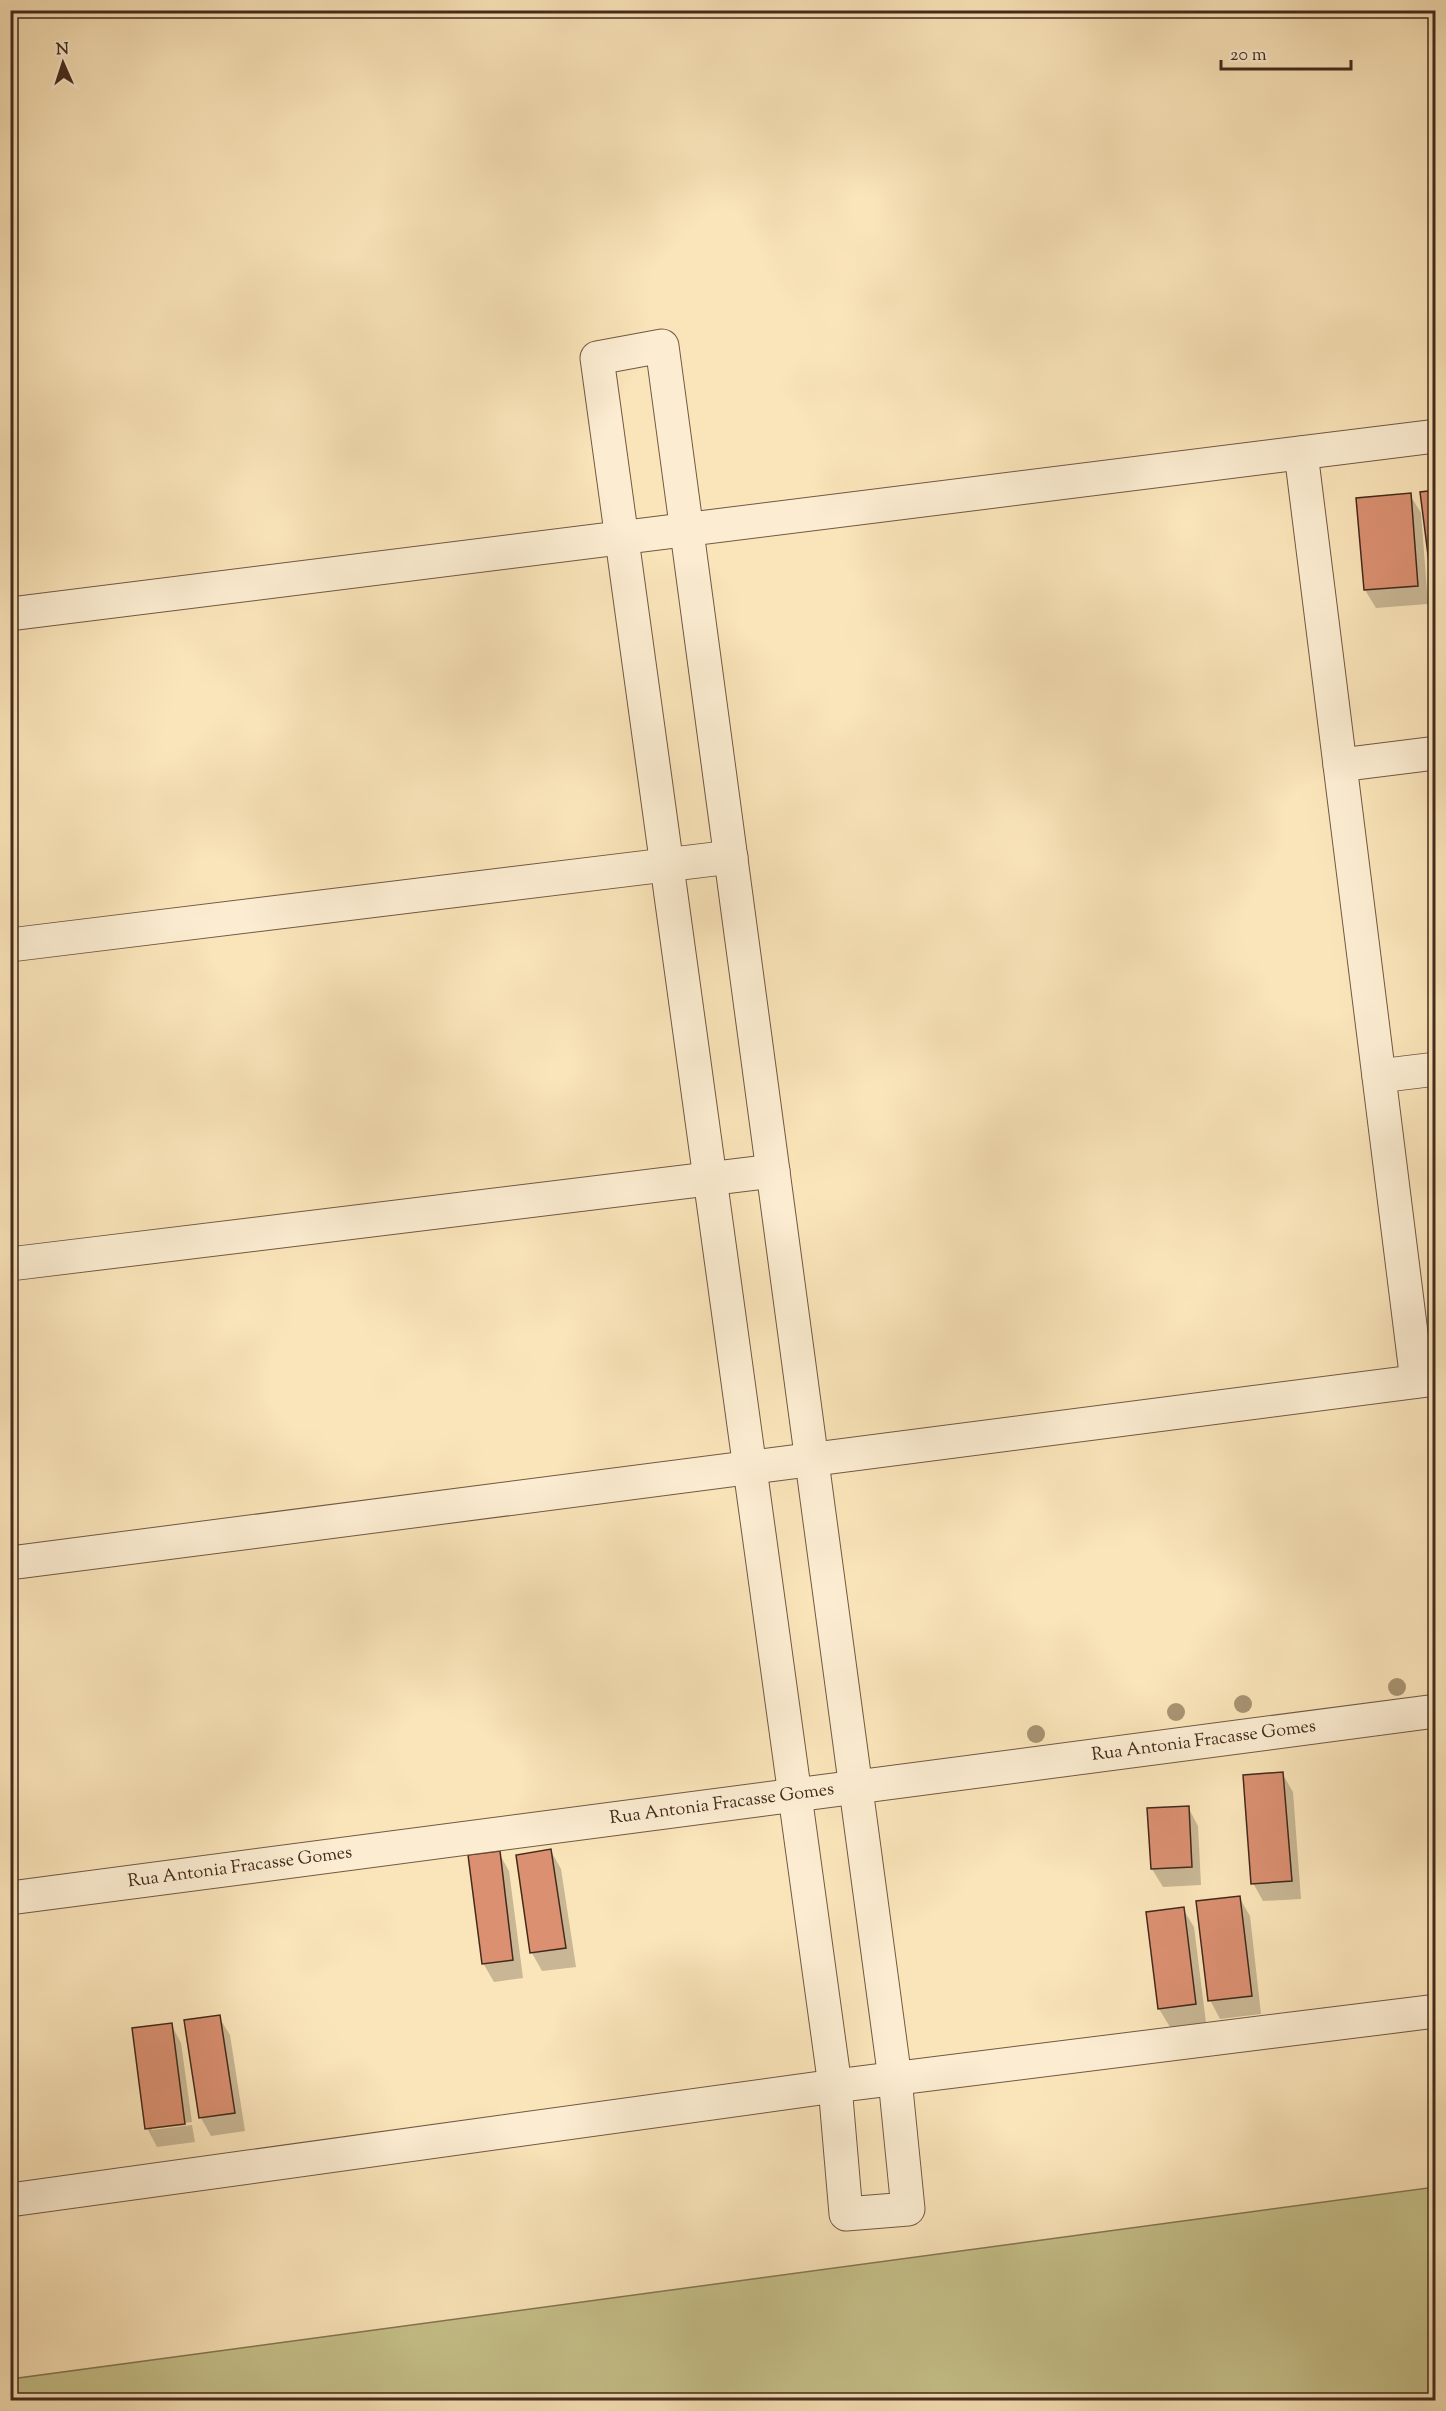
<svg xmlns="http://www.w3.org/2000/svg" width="1446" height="2411" viewBox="0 0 1446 2411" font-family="'Sorts Mill Goudy',serif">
<rect width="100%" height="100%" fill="#fae4b9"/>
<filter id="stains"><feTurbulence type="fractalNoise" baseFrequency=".00333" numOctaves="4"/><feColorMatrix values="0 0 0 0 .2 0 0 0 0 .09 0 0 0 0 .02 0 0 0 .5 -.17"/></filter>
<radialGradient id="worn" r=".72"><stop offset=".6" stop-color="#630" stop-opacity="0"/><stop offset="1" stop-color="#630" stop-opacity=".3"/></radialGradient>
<path fill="#c6c18a" stroke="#847653" stroke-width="1.5" d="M1435,2187V2400H11V2379Z"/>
<path fill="#0003" d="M1410,495L1421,513L1428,604L1376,608L1365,590Z
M1282,1773L1293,1792L1301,1899L1263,1901L1253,1883Z
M1188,1807L1198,1826L1201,1885L1163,1887L1152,1869Z
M551,1851L561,1869L576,1967L542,1971L532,1953Z
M499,1853L509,1871L523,1978L494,1982L483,1963Z
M1239,1897L1250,1916L1261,2014L1220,2019L1210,2000Z
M1183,1909L1194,1927L1206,2023L1170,2027L1159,2009Z
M219,2017L230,2035L245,2131L211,2136L201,2118Z
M171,2024L181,2043L192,2122L152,2127V2130L192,2125L195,2142L157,2147L147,2128Z"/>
<path fill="#da9071" stroke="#432a1c" stroke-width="1.5" d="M1436,490V585L1432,586L1420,492Z
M1411,493L1418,586L1364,590L1356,498Z
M1283,1772L1292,1881L1251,1884L1243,1775Z
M1189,1806L1192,1867L1151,1869L1147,1808Z
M551,1849L566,1948L530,1953L516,1855Z
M500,1851L513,1960L482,1964L468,1855Z
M1240,1896L1252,1996L1208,2001L1196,1901Z
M1184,1907L1196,2004L1158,2009L1146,1912Z
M220,2015L235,2113L199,2118L184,2020Z
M172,2023L185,2124L145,2129L132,2028Z"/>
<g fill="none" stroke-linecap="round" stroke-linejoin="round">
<defs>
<g id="street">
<path d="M662,346L895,2079L908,2209L846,2214L835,2086L597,358Z"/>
<path d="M1301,453L1417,1381"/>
<path d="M10,614L1436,436"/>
<path d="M1340,765L1436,753"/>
<path d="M10,945L731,857"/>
<path d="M1379,1076L1436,1069"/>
<path d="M10,1264L773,1171"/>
<path d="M10,1563L1436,1379"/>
<path id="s1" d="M10,1898L1436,1711"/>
<path d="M10,2200L835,2086L1436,2011"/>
</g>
</defs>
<use href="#street" stroke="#715843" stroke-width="35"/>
<use href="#street" stroke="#fcedd2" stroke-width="33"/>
</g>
<g fill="#a89372">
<circle cx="1397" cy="1687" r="9"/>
<circle cx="1243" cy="1704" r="9"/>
<circle cx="1176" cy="1712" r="9"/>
<circle cx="1036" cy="1734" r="9"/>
</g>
<g text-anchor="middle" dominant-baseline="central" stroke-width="4.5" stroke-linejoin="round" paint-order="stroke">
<g font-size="18" fill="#432a1c" stroke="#fcedd2">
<text stroke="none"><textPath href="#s1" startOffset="1204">Rua Antonia Fracasse Gomes</textPath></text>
<text stroke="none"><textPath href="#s1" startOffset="718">Rua Antonia Fracasse Gomes</textPath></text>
<text stroke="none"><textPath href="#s1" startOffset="232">Rua Antonia Fracasse Gomes</textPath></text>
</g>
</g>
<rect width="1446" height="2411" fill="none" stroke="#fae4b9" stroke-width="36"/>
<rect x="12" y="12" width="1422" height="2387" fill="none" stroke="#432a1c" stroke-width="3"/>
<rect x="18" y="18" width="1410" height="2375" fill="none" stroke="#432a1c" stroke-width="1.5"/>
<g transform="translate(63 63) rotate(357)" stroke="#fcedd2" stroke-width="4.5" paint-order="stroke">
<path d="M0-4.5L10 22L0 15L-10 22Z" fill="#432a1c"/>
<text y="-9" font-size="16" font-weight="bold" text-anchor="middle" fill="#432a1c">N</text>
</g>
<path d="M1221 60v9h130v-9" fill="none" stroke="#432a1c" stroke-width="3"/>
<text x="1230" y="60" font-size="18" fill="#432a1c" stroke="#fcedd2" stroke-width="4.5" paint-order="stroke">20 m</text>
<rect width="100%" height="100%" filter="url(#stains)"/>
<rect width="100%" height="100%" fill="url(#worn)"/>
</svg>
